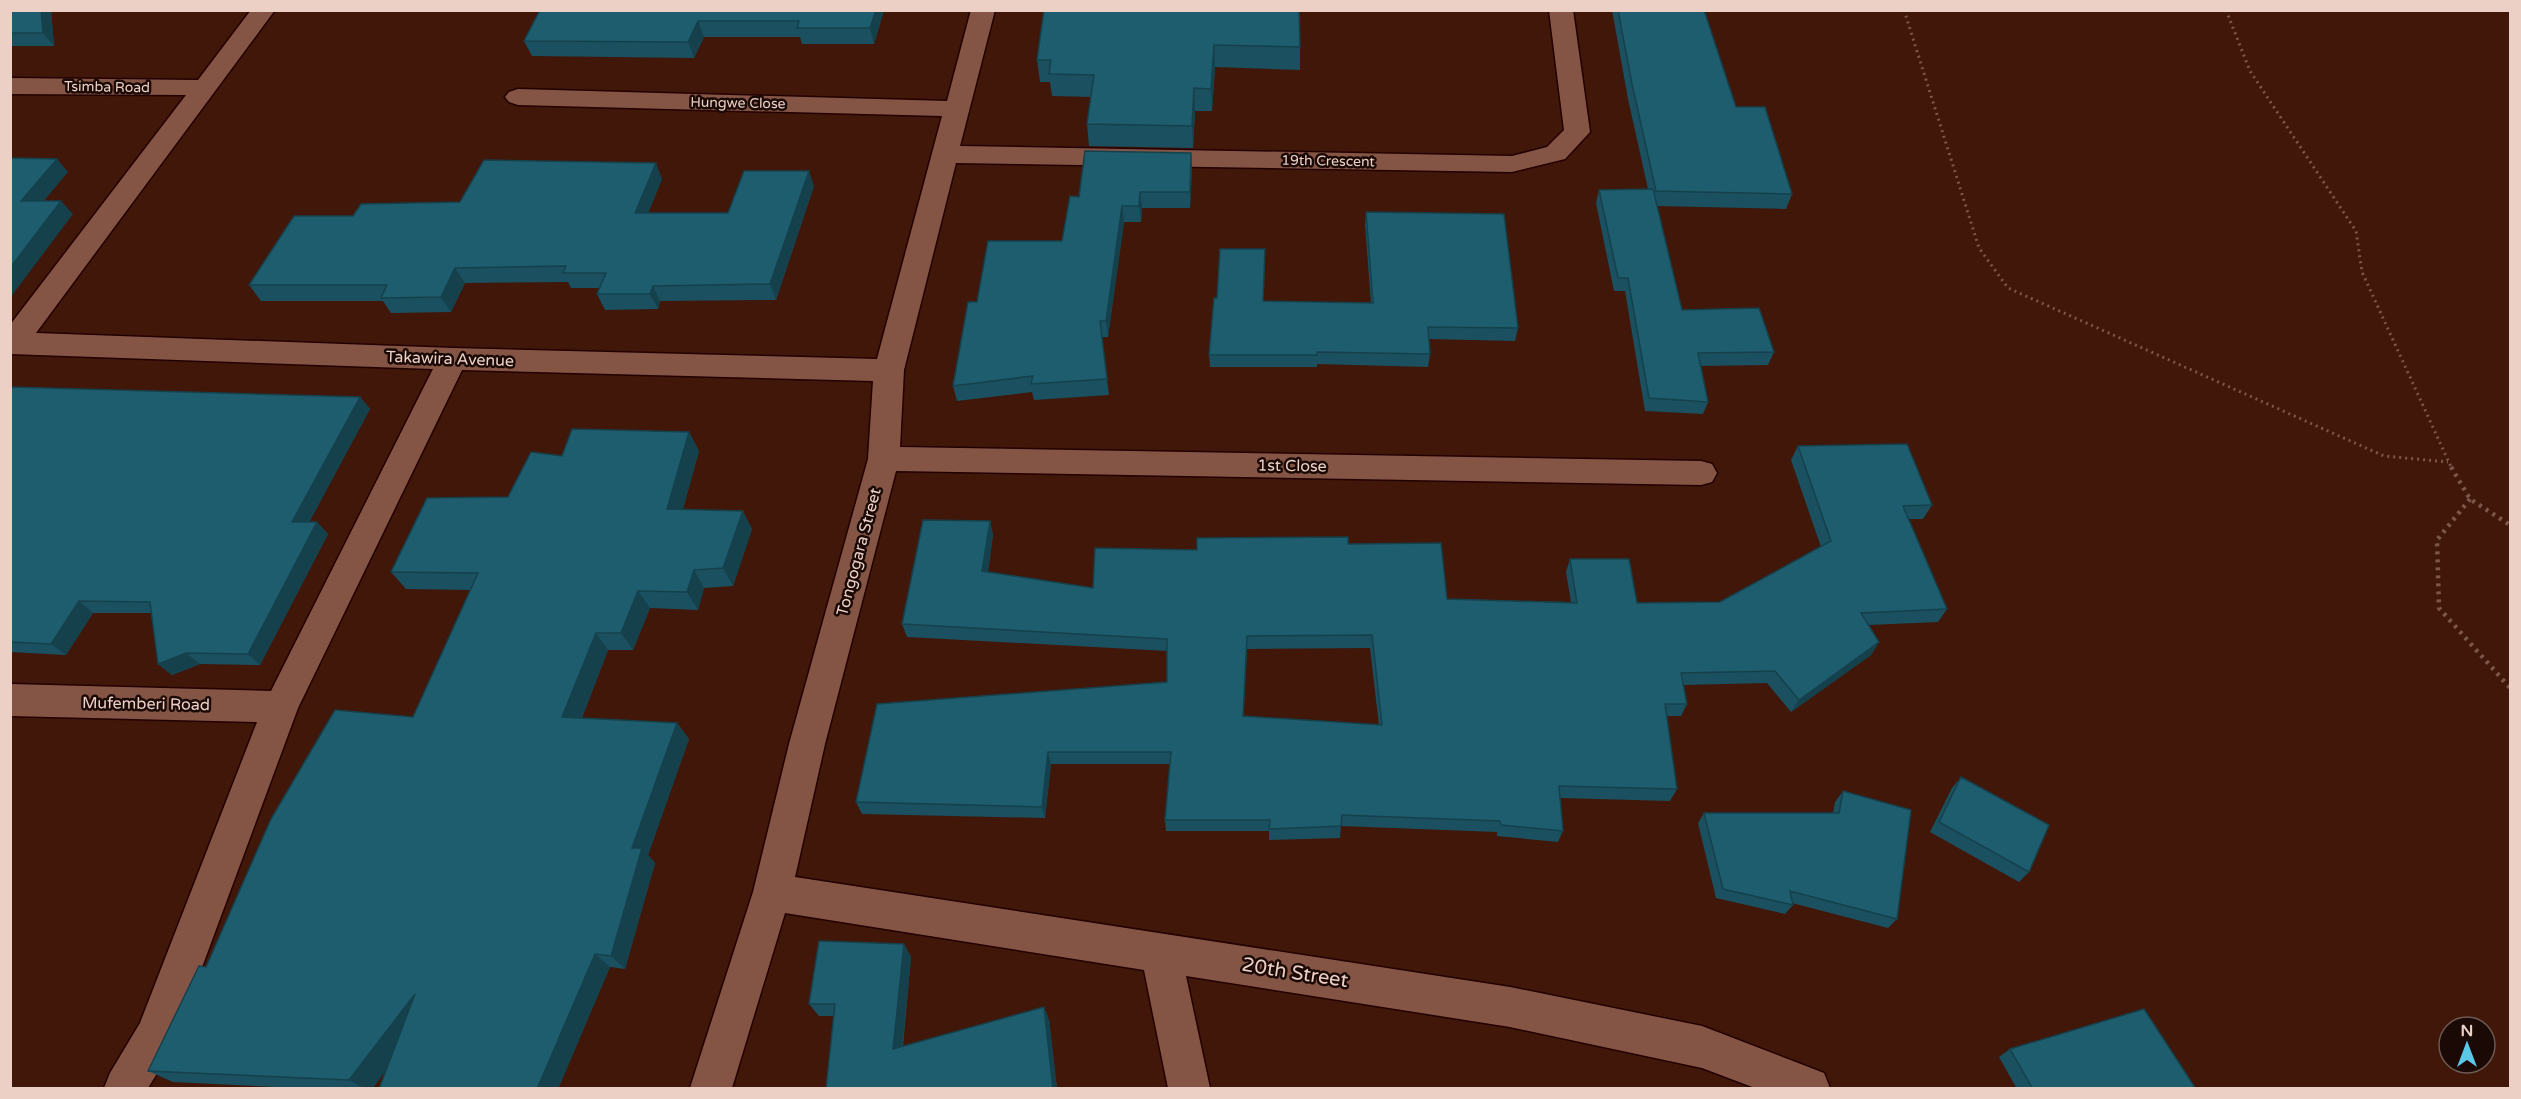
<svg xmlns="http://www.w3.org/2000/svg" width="2521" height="1099" viewBox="0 0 2521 1099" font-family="'Varela Round',sans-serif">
<rect width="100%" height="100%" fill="#401709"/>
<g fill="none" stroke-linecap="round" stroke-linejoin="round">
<defs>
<path id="minor" d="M251,10H275L36,333L453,348L877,359L942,116L518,105L509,102L505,97L509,92L518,89L947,101L971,10H995L960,146L1512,156L1547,147L1564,130L1549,10H1573L1590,132L1565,159L1512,172L956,163L904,370L900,447L1701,461L1712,464L1717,473L1712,482L1701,485L896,471L825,744L795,877L1510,987L1702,1026L1824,1073L1830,1088H1755L1702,1068L1510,1027L1186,976L1210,1088H1168L1144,970L785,913L732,1088H690L753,892L789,744L868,459L873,381L462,370L298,708L171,1051L148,1088H104L110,1073L140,1023L257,722L10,716V684L271,691L433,369L10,354V325L186,95L10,94V78L198,80Z"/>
</defs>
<use href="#minor" stroke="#240100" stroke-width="3"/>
<path stroke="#7b564a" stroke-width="3" stroke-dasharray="2 4" stroke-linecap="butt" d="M1904,10L1979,248L2008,288L2384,456L2448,462
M2226,10L2250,71L2356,231L2362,272L2452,469"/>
<path stroke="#7b564a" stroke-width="4.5" stroke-dasharray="3 5" stroke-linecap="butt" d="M2451,467L2470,499L2510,525
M2470,499L2437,540L2439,608L2510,688"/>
<use href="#minor" fill="#845545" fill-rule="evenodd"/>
</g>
<path fill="#1a505f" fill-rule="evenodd" d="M10,10H51L54,46H10Z
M540,10H884L874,44H802L800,37H704L694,58L532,56L524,41Z
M1044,10L1300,47V70L1215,67L1212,111H1195L1193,148L1089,146L1087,124L1091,97L1052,96L1050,82H1040L1037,60Z
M1612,10H1704L1736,107L1792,194L1786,209L1657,206L1682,310L1774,352L1768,365L1701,366L1708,402L1703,414L1645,411L1625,291H1614L1596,203L1599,190L1648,189L1628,99Z
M1192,169L1190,208H1142L1141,222H1124L1108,337H1102L1109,395L1034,400L1032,392L957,401L953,386L977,302L1062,241L1079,197Z
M662,179L648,213H728L814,186L776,300L660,301L658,309L605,310L597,294L599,288H571L568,282L465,283L451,312L391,313L383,301H261L249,285L353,216L460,202Z
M1366,212L1518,328L1515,341L1429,339L1430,354L1428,367L1317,364V367H1210L1209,355L1217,298L1263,301L1371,303L1365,225Z
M10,387L360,397L370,409L309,522H317L328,534L260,665L200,664L172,675L158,664L151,613H93L66,655L10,652Z
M689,432L699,451L683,509L752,529L733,586L704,588L698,610L650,608L633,650H608L582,718L677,723L689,739L648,855L655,863L625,969L610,967L558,1089H379L386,1070L372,1089H319L173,1082L148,1071L206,967L413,717L470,590L406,589L391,572L508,497L562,456Z
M1798,446L1932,505L1923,519H1909L1947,609L1938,622L1869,625L1879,642L1871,655L1791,712L1767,683L1683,685L1687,704L1681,716H1666L1677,789L1670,801L1560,798L1563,831L1558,842L1497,836V832L1341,826L1340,838L1269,840V831H1166L1165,820L1170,764H1051L1045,818L862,814L856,802L1167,682V651L907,637L902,624L990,521L993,535L988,572L1093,588L1197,550L1348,544L1447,599L1571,602L1566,572L1570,559L1637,603L1720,602L1821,547L1791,460ZM1370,648L1379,725L1243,716L1247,649Z
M1961,777L2029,872L2019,882L1930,832L1952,788Z
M1843,791L1897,919L1888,928L1792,903L1793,905L1785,914L1716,898L1698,823L1704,813H1833L1835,802Z
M904,944L911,957L903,1047L1049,1019L1057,1089H826L834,1016H819L809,1004Z
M2010,1049L2196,1089H2017L1999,1057Z"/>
<path fill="#15414d" d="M41,10H51L54,46L43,33Z
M876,10H884L874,44L870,28Z
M698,21L704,37L694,58L688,42Z
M1214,45L1215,67L1212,111L1211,89Z
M1194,88L1195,111L1193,148L1192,126Z
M1191,153L1192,169L1190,208V192Z
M57,159L68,172L33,214L21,201Z
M656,163L662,179L642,228L635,213Z
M809,171L814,186L776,300L770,284Z
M1140,192L1142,208L1141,222L1139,206Z
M61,201L73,214L10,298V268Z
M1122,206L1124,222L1108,337L1106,321Z
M455,268L465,283L451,312L441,297Z
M653,286L660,301L658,309L650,294Z
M360,397L370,409L303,534L292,522Z
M689,432L699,451L678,527L667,509Z
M743,511L752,529L733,586L723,568Z
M990,521L993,535L986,584L982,571Z
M317,522L328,534L260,665L248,654Z
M694,570L704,588L698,610L687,592Z
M638,591L650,608L633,650L621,633Z
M79,601L93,613L66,655L51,644Z
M596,633L608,650L576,733L562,717Z
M1247,636V649L1243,728V716Z
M1879,642L1871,655L1791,712L1799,700Z
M186,653L200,664L172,675L158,664Z
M677,723L689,739L648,855L655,863L625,969L611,956L632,848Z
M1048,752L1051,764L1045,818L1042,807Z
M904,944L911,957L901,1060L893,1049Z
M595,954L610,967L558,1089H537Z
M415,994L433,1006L372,1089H366L349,1080Z
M1044,1007L1049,1019L1057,1089H1053Z"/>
<path fill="#1e5d6e" stroke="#15414d" stroke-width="1.5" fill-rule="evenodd" d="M10,10H41L43,33H10Z
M540,10H876L870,28H797L799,21H698L688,42L524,41Z
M1044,10H1299L1300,47L1214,45L1211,89L1194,88L1192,126L1087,124L1094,75L1049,74L1051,60H1037Z
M1618,10H1704L1736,107H1765L1792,194L1656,191L1632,84Z
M1085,151L1191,153L1190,192H1140L1139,206H1122L1106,321H1100L1107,379L1031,384L1033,376L953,386L968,302H977L988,241H1062L1070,196L1079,197Z
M10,158L57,159L21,201H61L10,268Z
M484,160L656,163L635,213H728L744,171H809L770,284L653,286L650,294H597L606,273H563L566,266L455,268L441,297L381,298L387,285H249L294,216H353L361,204L460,202Z
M1653,189L1682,310L1759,308L1774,352L1698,353L1708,402L1649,398L1628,278H1618L1599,190Z
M1366,212L1504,214L1518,328L1428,327L1430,354L1317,352V355H1209L1214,298H1217L1220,249H1265L1263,301L1373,303Z
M10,387L360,397L292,522H317L248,654L186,653L158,664L150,602L79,601L51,644L10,642Z
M572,429L689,432L667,509L743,511L723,568L694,570L687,592L638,591L621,633H596L562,717L677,723L632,848H642L611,956L595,954L537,1089H379L415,994L349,1080L148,1071L199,966L206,967L271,819L335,710L413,717L478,573L391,572L427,498L508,497L531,452L562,456Z
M1907,444L1932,505L1903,506L1947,609L1861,613L1879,642L1799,700L1775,671L1681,673L1687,704H1665L1677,789L1559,786L1563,831L1501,825L1500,821L1342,815L1341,826L1269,829L1270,820H1165L1171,752H1048L1042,807L856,802L877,704L1167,682V639L902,624L923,520L990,521L982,571L1093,588L1095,548L1197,550V538L1348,537V544L1441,543L1447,599L1577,603L1570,559H1629L1637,603L1720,602L1831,541L1798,446ZM1372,635L1382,725L1243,716L1247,636Z
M1961,777L2049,825L2029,872L1939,822Z
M1843,791L1911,810L1897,919L1790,891L1793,905L1723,889L1704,813H1839Z
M819,941L904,944L893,1049L1044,1007L1053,1089H826L835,1004H809Z
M2144,1009L2196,1089H2033L2010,1049Z"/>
<g text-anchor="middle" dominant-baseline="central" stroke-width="5" stroke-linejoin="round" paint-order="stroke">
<g font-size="14" fill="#ecd0c6" stroke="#1a0904">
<text transform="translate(107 87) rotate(1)">Tsimba Road</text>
<text transform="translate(738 103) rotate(1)">Hungwe Close</text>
<text transform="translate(1328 161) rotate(1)">19th Crescent</text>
</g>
<g font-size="16" fill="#ecd0c6" stroke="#1a0904">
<text transform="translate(450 359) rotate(2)">Takawira Avenue</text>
<text transform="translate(1292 466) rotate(1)">1st Close</text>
<text transform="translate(859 552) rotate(-75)">Tongogara Street</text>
<text transform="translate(146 704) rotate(1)">Mufemberi Road</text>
</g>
<g font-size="20" fill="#ecd0c6" stroke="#1a0904">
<text transform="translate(1295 973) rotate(9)">20th Street</text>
</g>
</g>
<rect width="2521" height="1099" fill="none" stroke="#ecd0c6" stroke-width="24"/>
<g transform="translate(2467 1045)"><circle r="28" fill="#1a0904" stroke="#6e5952" stroke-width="1.5"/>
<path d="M0-4.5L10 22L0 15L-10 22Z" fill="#5bc8e7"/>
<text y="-9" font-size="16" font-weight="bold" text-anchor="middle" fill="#ecd0c6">N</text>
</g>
</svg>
